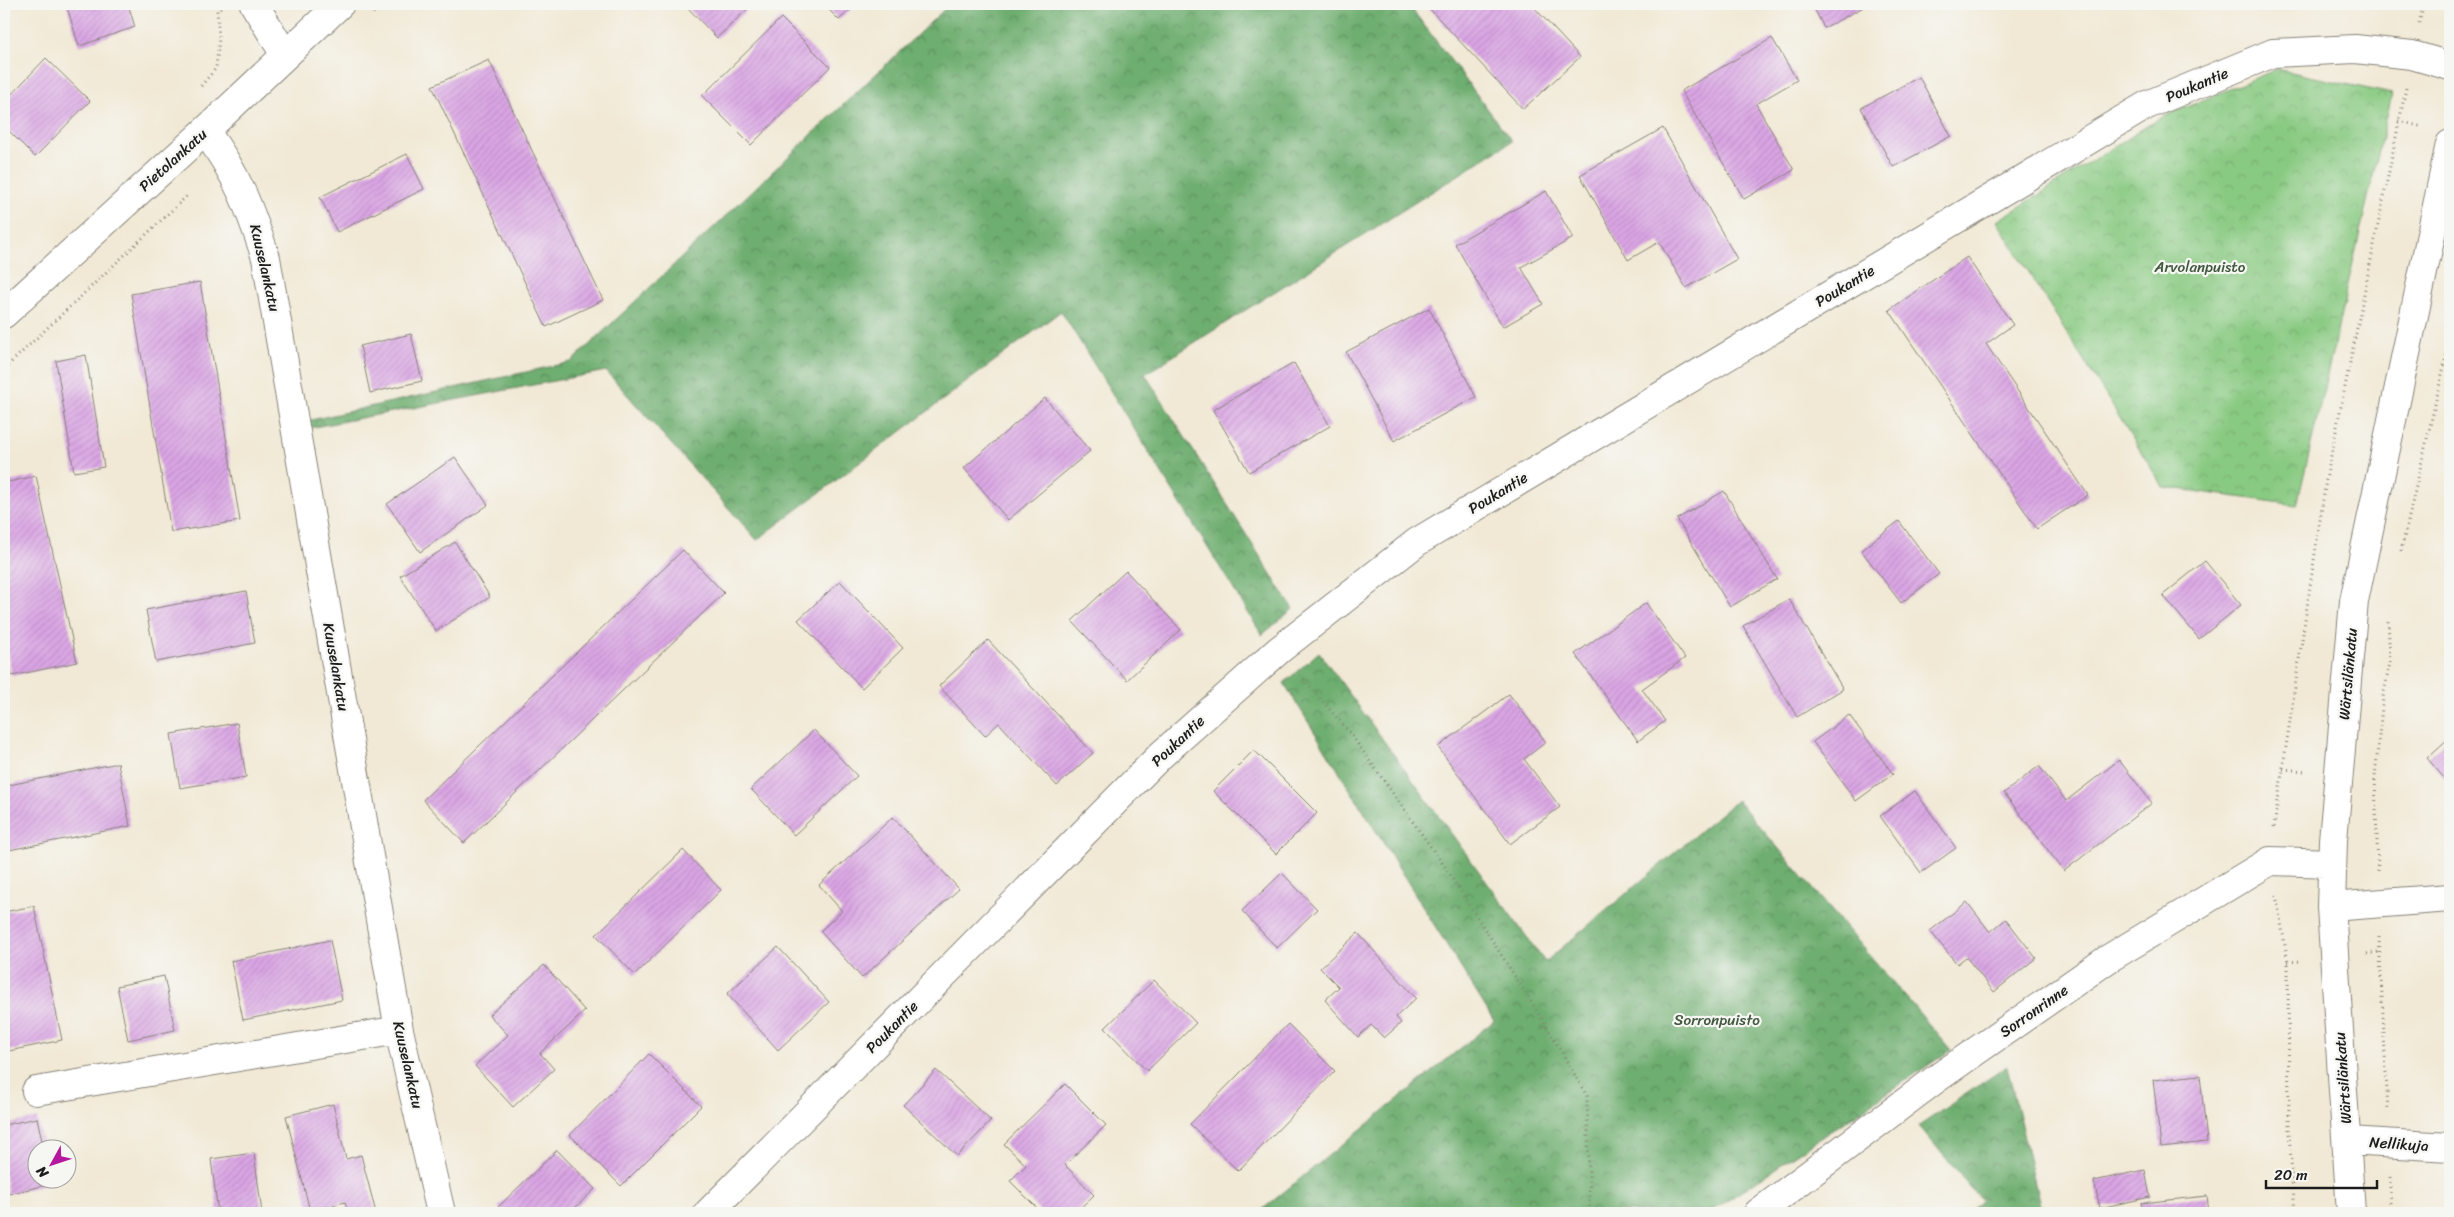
<svg xmlns="http://www.w3.org/2000/svg" width="2454" height="1217" viewBox="0 0 2454 1217" font-family="Sriracha,sans-serif">
<defs>
<pattern id="forest-crowns" width="20" height="18" patternUnits="userSpaceOnUse" patternTransform="scale(1.25)"><rect width="20" height="18" fill="#6eae70"/><path d="M2 6a3 3 0 1 1 6 0M12 15a3 3 0 1 1 6 0" fill="none" stroke="#5a8d5b"/></pattern>
<pattern id="park-crowns" width="20" height="18" patternUnits="userSpaceOnUse" patternTransform="scale(1.25)"><rect width="20" height="18" fill="#89ca82"/><path d="M2 6a3 3 0 1 1 6 0M12 15a3 3 0 1 1 6 0" fill="none" stroke="#76ad70"/></pattern>
<pattern id="building-hatch" width="6" height="6" patternUnits="userSpaceOnUse" patternTransform="scale(1.25)"><rect width="6" height="6" fill="#daa5e4"/><path d="M-1 1l2-2M0 6l6-6M5 7l2-2" fill="none" stroke="#ba8dc3"/></pattern>
</defs>
<rect width="100%" height="100%" fill="#f6f6f2"/>
<filter id="ink" filterUnits="userSpaceOnUse"><feTurbulence type="fractalNoise" baseFrequency=".02" numOctaves="2"/><feDisplacementMap in="SourceGraphic" scale="10" xChannelSelector="R" yChannelSelector="G"/><feConvolveMatrix kernelMatrix="1 2 1 2 8 2 1 2 1" color-interpolation-filters="sRGB"/></filter>
<filter id="wash" filterUnits="userSpaceOnUse"><feTurbulence type="fractalNoise" baseFrequency=".0096" numOctaves="4" result="noise"/><feDisplacementMap in="SourceGraphic" scale="20" xChannelSelector="R" yChannelSelector="G"/><feGaussianBlur stdDeviation="1.12" result="paint"/><feColorMatrix in="noise" values="0 0 0 0 0 0 0 0 0 0 0 0 0 0 0 0 0 1.4 0 .05"/><feComposite in="paint" operator="in"/></filter>
<g filter="url(#wash)">
<rect width="100%" height="100%" fill="#f1e9d5"/>
<path fill="url(#forest-crowns)" stroke="#456546" d="M950,4H1408L1512,141L1145,374L1293,609L1262,635L1061,311L757,540L606,371L309,428L306,421L571,362Z
M1319,652L1545,962L1737,800L1951,1050L1709,1213L1528,1211L1514,1213H1258L1494,1021L1284,683Z
M2007,1066L2042,1213H1966L1981,1200L1919,1126Z"/>
<path fill="url(#park-crowns)" stroke="#52734f" d="M2277,69L2392,94L2297,505L2163,487L1997,221L2158,119Z"/>
<g id="blocks">
<path fill="url(#building-hatch)" d="M66,4H128L135,27L79,46Z
M684,4H753L717,38Z
M823,4H857L839,20Z
M1425,4H1531L1580,57L1523,109Z
M1812,4H1869L1824,28Z
M781,18L830,67L751,145L702,96Z
M1772,38L1797,80L1756,104L1794,170L1744,199L1681,91Z
M46,58L90,101L35,157L4,126V102Z
M489,60L603,300L546,327L432,86Z
M1919,77L1951,136L1893,167L1861,108Z
M1663,128L1737,259L1686,288L1659,242L1628,260L1580,175Z
M407,154L424,189L337,232L320,197Z
M1546,191L1573,238L1521,267L1543,304L1503,327L1455,244Z
M1967,257L2013,325L1986,344L2088,495L2037,529L1889,310Z
M200,282L240,521L171,532L131,294Z
M1429,308L1476,397L1394,441L1346,352Z
M411,334L422,381L370,393L360,346Z
M86,355L104,467L74,472L56,361Z
M1294,363L1330,426L1249,472L1213,410Z
M1045,398L1090,451L1008,520L964,468Z
M455,457L488,505L420,552L387,504Z
M36,476L77,662L12,676L4,638V483Z
M1724,491L1777,579L1730,607L1677,519Z
M1899,521L1939,574L1901,603L1861,550Z
M455,542L490,597L436,631L400,576Z
M683,550L724,593L464,843L423,800Z
M2205,561L2241,605L2199,639L2163,595Z
M1126,571L1181,630L1127,680L1072,621Z
M840,581L903,648L862,688L798,620Z
M246,591L255,643L156,662L146,610Z
M1789,599L1843,689L1797,717L1743,626Z
M1646,603L1685,658L1642,689L1665,721L1638,741L1575,654Z
M988,640L1093,753L1057,786L999,723L985,736L939,686Z
M1509,694L1546,742L1524,759L1560,807L1510,844L1438,747Z
M1849,715L1893,774L1856,801L1813,742Z
M237,723L246,777L180,788L171,734Z
M814,730L857,776L794,835L751,789Z
M2450,737V785L2427,758Z
M1254,750L1317,813L1276,854L1213,791Z
M2119,760L2152,803L2064,871L2004,793L2039,766L2066,801Z
M118,763L130,826L4,851V786Z
M1915,791L1956,848L1921,873L1880,816Z
M893,817L959,889L862,978L820,931L842,911L819,885Z
M683,850L721,890L635,975L596,935Z
M1282,873L1317,909L1277,948L1242,911Z
M1967,902L1990,932L2006,919L2036,958L1994,992L1966,957L1957,964L1930,931Z
M34,906L62,1040L4,1052V912Z
M1358,933L1416,998L1396,1017L1401,1023L1384,1038L1371,1025L1358,1037L1325,1000L1339,987L1320,968Z
M330,940L342,1000L243,1020L231,961Z
M778,947L829,1002L778,1050L727,994Z
M544,965L585,1011L540,1053L554,1069L513,1107L475,1066L508,1035L489,1015Z
M164,976L175,1030L128,1040L117,986Z
M1154,980L1196,1023L1147,1071L1105,1028Z
M1288,1024L1335,1071L1238,1171L1190,1124Z
M649,1054L701,1106L621,1186L570,1135Z
M936,1070L991,1121L957,1156L903,1105Z
M2200,1075L2207,1142L2161,1147L2153,1080Z
M1065,1084L1106,1125L1065,1165L1094,1195L1075,1213H1042L1010,1181L1026,1165L1004,1144Z
M333,1104L346,1159L361,1155L376,1213H348L345,1202L310,1211L286,1116Z
M37,1118L44,1150H38V1180H50L51,1184L8,1194L4,1174V1125Z
M557,1150L595,1189L570,1213H505L498,1207Z
M254,1153L262,1213H218L211,1159Z
M2145,1170L2150,1197L2100,1208L2094,1181Z
M2207,1196L2209,1213H2143L2141,1203Z
M933,1208L938,1213H928Z"/>
</g>
</g>
<g filter="url(#ink)">
<use href="#blocks" fill-opacity="0" stroke="#868278" stroke-width="1"/>
<g fill="none" stroke-linecap="round" stroke-linejoin="round">
<defs>
<path id="minor" d="M254,4L285,55
M205,131C237,173 250,209 266,258L399,1030L441,1213
M4,314L205,131L340,4
M2331,907L2450,898
M36,1091L399,1030
M2348,1141L2450,1147
M708,1213L1161,755L1279,650L1417,542L2147,105L2273,53L2355,49L2412,55L2450,66
M1758,1213L1936,1079L2108,959L2270,861L2332,863
M2351,1213L2331,907L2333,840L2354,601L2450,144"/>
</defs>
<use href="#minor" stroke="#868278" stroke-width="30"/>
<path stroke="#868278" stroke-width="3" stroke-dasharray="1 4" stroke-linecap="butt" d="M373,13L383,4
M2419,23L2424,4
M201,86L216,68L219,38L217,10L221,7
M2399,121L2423,127
M4,369L189,194
M2401,551L2450,340
M1300,675L1350,733L1445,867L1544,1022L1587,1096L1590,1213
M2283,769L2305,771
M2274,827L2326,480L2406,88
M2378,871L2375,777L2383,697L2390,663L2388,618
M2276,895L2288,962L2289,1133L2295,1213
M2379,937L2388,1111
M2367,954L2378,952
M2288,962L2301,961
M2390,1177V1213"/>
<use href="#minor" stroke="#fff" stroke-width="28"/>
</g>
</g>
<g text-anchor="middle" dominant-baseline="central" stroke-width="4.5" stroke-linejoin="round" paint-order="stroke">
<g font-size="15" fill="#1c1c1c" stroke="#f6f6f2">
<text transform="translate(2197 85) rotate(-23)">Poukantie</text>
<text transform="translate(173 160) rotate(-42)">Pietolankatu</text>
<text transform="translate(265 268) rotate(77)">Kuuselankatu</text>
<text transform="translate(1845 286) rotate(-31)">Poukantie</text>
<text transform="translate(1498 493) rotate(-31)">Poukantie</text>
<text transform="translate(336 667) rotate(80)">Kuuselankatu</text>
<text transform="translate(2348 674) rotate(-85)">Wärtsilänkatu</text>
<text transform="translate(1178 741) rotate(-43)">Poukantie</text>
<text transform="translate(2034 1011) rotate(-35)">Sorronrinne</text>
<text transform="translate(892 1027) rotate(-45)">Poukantie</text>
<text transform="translate(408 1065) rotate(77)">Kuuselankatu</text>
<text transform="translate(2343 1078) rotate(-94)">Wärtsilänkatu</text>
<text transform="translate(2399 1144) rotate(4)">Nellikuja</text>
</g>
<g font-size="15" fill="#425940" stroke="#f6f6f2">
<text x="2200" y="267">Arvolanpuisto</text>
<text x="1717" y="1020">Sorronpuisto</text>
</g>
</g>
<rect width="2454" height="1217" fill="none" stroke="#f6f6f2" stroke-width="20"/>
<g transform="translate(52 1164) rotate(230)"><circle r="24" fill="#f6f6f2" stroke="#9f9f9c"/>
<path d="M0-4L9 19L0 12L-9 19Z" fill="#b5179e"/>
<text y="-8" font-size="14" font-weight="bold" text-anchor="middle" fill="#1c1c1c">N</text>
</g>
<path d="M2266 1180v8h111v-8" fill="none" stroke="#1c1c1c" stroke-width="2.5"/>
<text x="2274" y="1180" font-size="15" fill="#1c1c1c" stroke="#f6f6f2" stroke-width="4" paint-order="stroke">20 m</text>
</svg>
